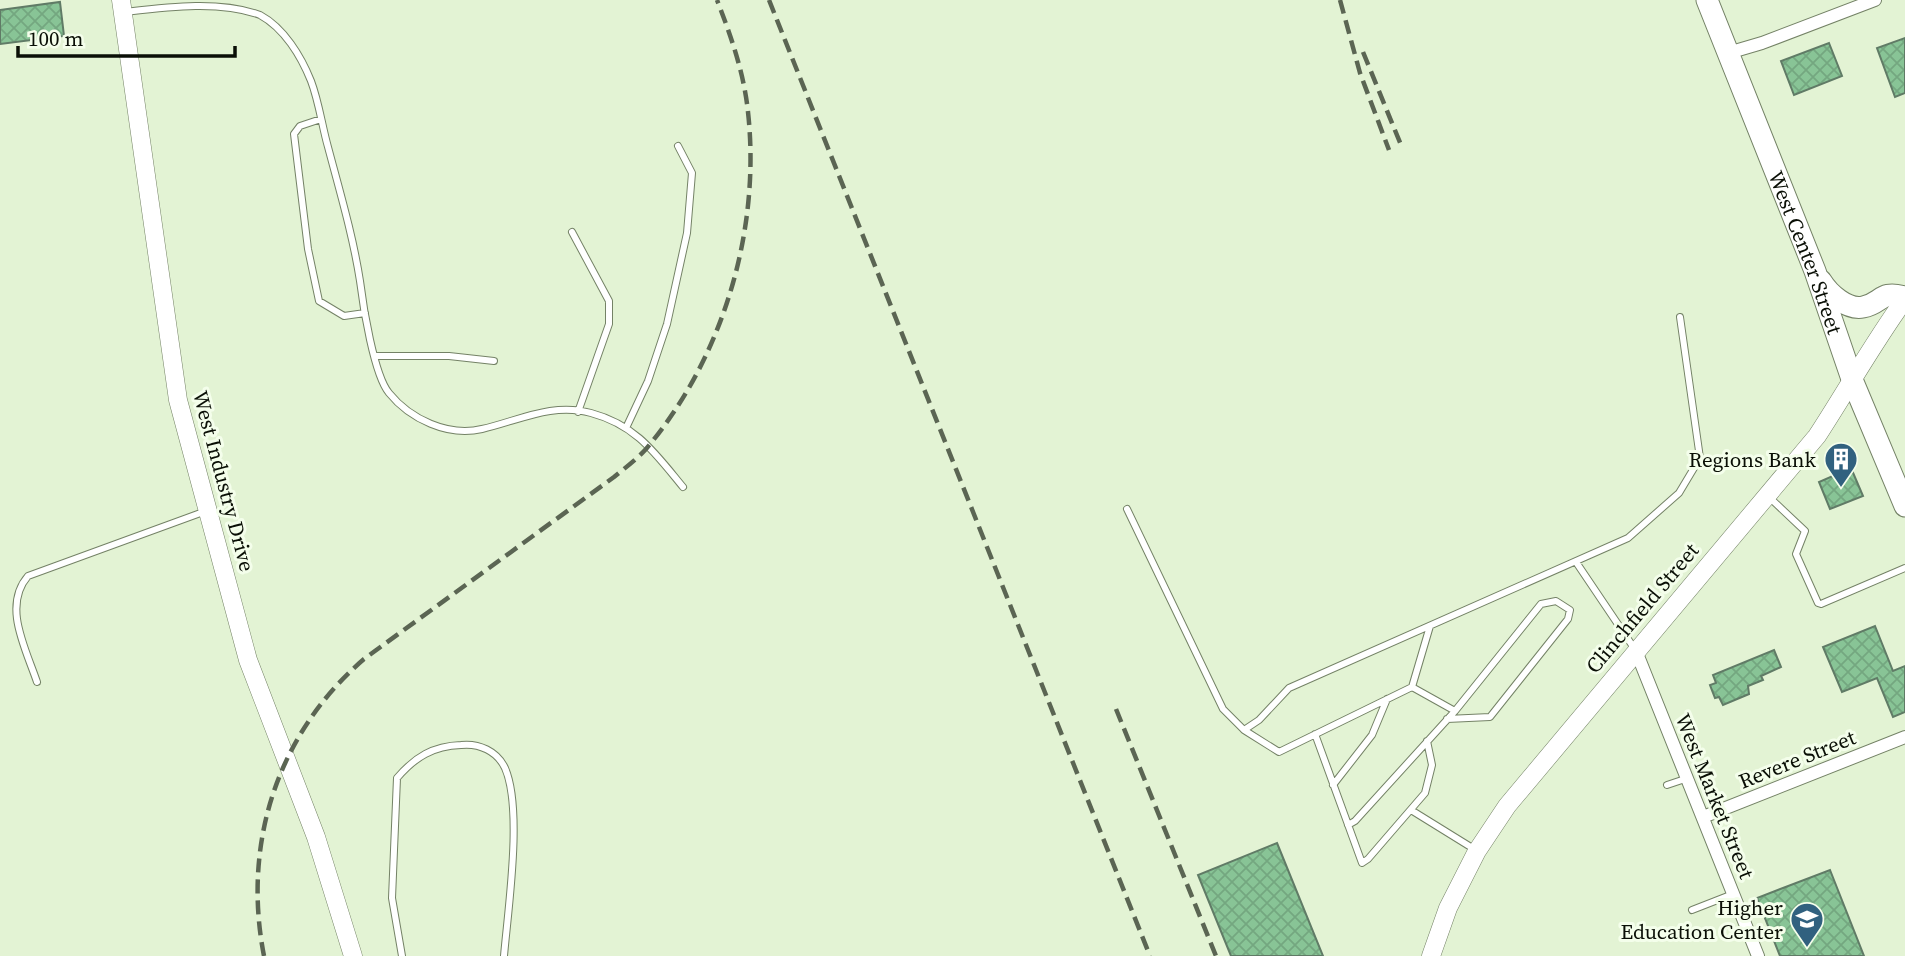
<svg xmlns="http://www.w3.org/2000/svg" width="1905" height="956" viewBox="0 0 1905 956" font-family="'Source Serif 4',serif">
<defs>
<pattern id="building-cross-hatch" width="8" height="8" patternUnits="userSpaceOnUse" patternTransform="scale(1.75)"><rect width="8" height="8" fill="#88c496"/><path d="M0 0l8 8M0 8l8-8" fill="none" stroke="#74a780"/></pattern>
</defs>
<rect width="100%" height="100%" fill="#e3f3d4"/>
<path fill="url(#building-cross-hatch)" stroke="#607b66" stroke-width="2" d="M60,2L64,36L0,44V10Z
M1905,38V93L1895,97L1877,48Z
M1829,43L1842,76L1794,95L1781,61Z
M1851,468L1863,496L1830,509L1819,482Z
M1875,626L1893,671L1905,666V712L1893,717L1877,678L1842,692L1823,647Z
M1774,650L1781,667L1761,676L1763,680L1748,686L1749,694L1723,705L1719,697L1715,698L1710,685L1716,683L1713,675Z
M1277,843L1323,956H1231L1198,875Z
M1830,870L1864,956H1780L1757,898Z"/>
<g fill="none" stroke-linecap="round" stroke-linejoin="round">
<defs>
<path id="service" d="M125,12C167,7 220,0 260,15C284,28 301,56 311,81C319,102 322,126 328,147C340,192 353,236 360,281C363,306 374,375 389,393C410,419 448,437 482,429C518,421 552,402 591,413C636,425 655,453 683,487
M321,119L300,126L294,134L308,249L319,301L344,316L365,313
M572,232L609,301V324L578,412
M375,356H449L494,361
M626,428L648,381L667,324L687,233L692,173L678,146
M1769,497L1805,531L1796,554L1818,603L1821,604L1905,568
M1127,509L1223,709L1244,730L1259,720L1289,688L1628,538L1679,493L1700,458L1680,317
M1576,562L1636,651
M37,682C26,649 2,606 28,576L206,511
M1447,719L1490,717L1568,619L1570,610L1556,601L1541,604L1455,711
M1244,730L1279,752L1412,687L1430,626
M1315,734L1362,863L1368,859L1425,793L1432,765L1427,741
M1333,785L1372,735L1387,699
M1667,785L1688,778
M1411,810L1474,849
M1348,825L1355,821L1455,711L1412,687
M1692,910L1733,894
M402,956L392,898L397,778C415,757 433,746 461,745C479,743 497,751 505,768C523,809 508,909 504,956"/>
<path id="minor" d="M1728,53L1762,43L1875,0
M1636,651L1758,956
M1703,817L1905,737"/>
<path id="secondary" d="M121,0L178,400L248,660L316,837L353,956
M1431,956L1448,908L1477,851L1507,806L1817,436C1847,390 1873,343 1905,299"/>
<g id="primary">
<path id="s1" d="M1707,0L1815,271L1853,382L1905,506"/>
<path d="M1821,281C1829,294 1847,310 1863,307C1883,303 1879,290 1905,297"/>
</g>
</defs>
<use href="#service" stroke="#748266" stroke-width="8"/>
<use href="#minor" stroke="#748266" stroke-width="14"/>
<use href="#secondary" stroke="#748266" stroke-width="19"/>
<use href="#primary" stroke="#748266" stroke-width="23"/>
<use href="#service" stroke="#fff" stroke-width="6"/>
<use href="#minor" stroke="#fff" stroke-width="12"/>
<use href="#secondary" stroke="#fff" stroke-width="18"/>
<use href="#primary" stroke="#fff" stroke-width="21"/>
<path stroke="#5b6553" stroke-width="4.5" stroke-dasharray="14 7" stroke-linecap="butt" d="M769,0L1150,956
M1340,0L1360,73L1389,150
M1363,52L1401,145
M1116,709L1216,956
M264,956C242,844 277,734 364,659L614,477C625,468 637,459 646,449C723,358 761,230 748,112C744,73 731,36 717,0"/>
</g>
<defs>
<symbol id="building-pin" viewBox="-11 -11 22 30"><path d="M0 17L-7.5 6A9.5 9.5 0 1 1 7.5 6Z" fill="#31617f" stroke="#f4feeb"/><path d="M-4-6H4V6H1V3H-1V6H-4ZM-2.5-4.3h1.7v1.8h-1.7ZM.8-4.3h1.7v1.8H.8ZM-2.5-1h1.7V.8h-1.7ZM.8-1h1.7V.8H.8Z" fill="#fff"/></symbol>
<symbol id="university-pin" viewBox="-11 -11 22 30"><path d="M0 17L-7.5 6A9.5 9.5 0 1 1 7.5 6Z" fill="#31617f" stroke="#f4feeb"/><path d="M0-5L7-2L0 1L-7-2ZM-4 1L0 2.5L4 1V4Q0 6-4 4Z" fill="#fff"/></symbol>
</defs>
<g fill-rule="evenodd">
<use href="#building-pin" x="1822" y="440" width="38" height="52"/>
<use href="#university-pin" x="1788" y="900" width="38" height="52"/>
</g>
<g text-anchor="middle" dominant-baseline="central" stroke-width="6" stroke-linejoin="round" paint-order="stroke">
<g font-size="21" fill="#0a0f06" stroke="#f4feeb">
<text stroke="none"><textPath href="#s1" startOffset="271">West Center Street</textPath></text>
<text transform="translate(224 481) rotate(75)">West Industry Drive</text>
<text transform="translate(1642 608) rotate(-50)">Clinchfield Street</text>
<text transform="translate(1797 759) rotate(-22)">Revere Street</text>
<text transform="translate(1715 796) rotate(68)">West Market Street</text>
</g>
<g font-size="21" fill="#0a0f06" stroke="#f4feeb" text-anchor="end">
<text x="1816" y="459">Regions Bank</text>
<text x="1783" y="907">Higher<tspan x="1783" dy="24">Education Center</tspan></text>
</g>
</g>
<path d="M18 46v10h217v-10" fill="none" stroke="#0a0f06" stroke-width="3.5"/>
<text x="28" y="46" font-size="21" fill="#0a0f06" stroke="#f4feeb" stroke-width="5" paint-order="stroke">100 m</text>
</svg>
